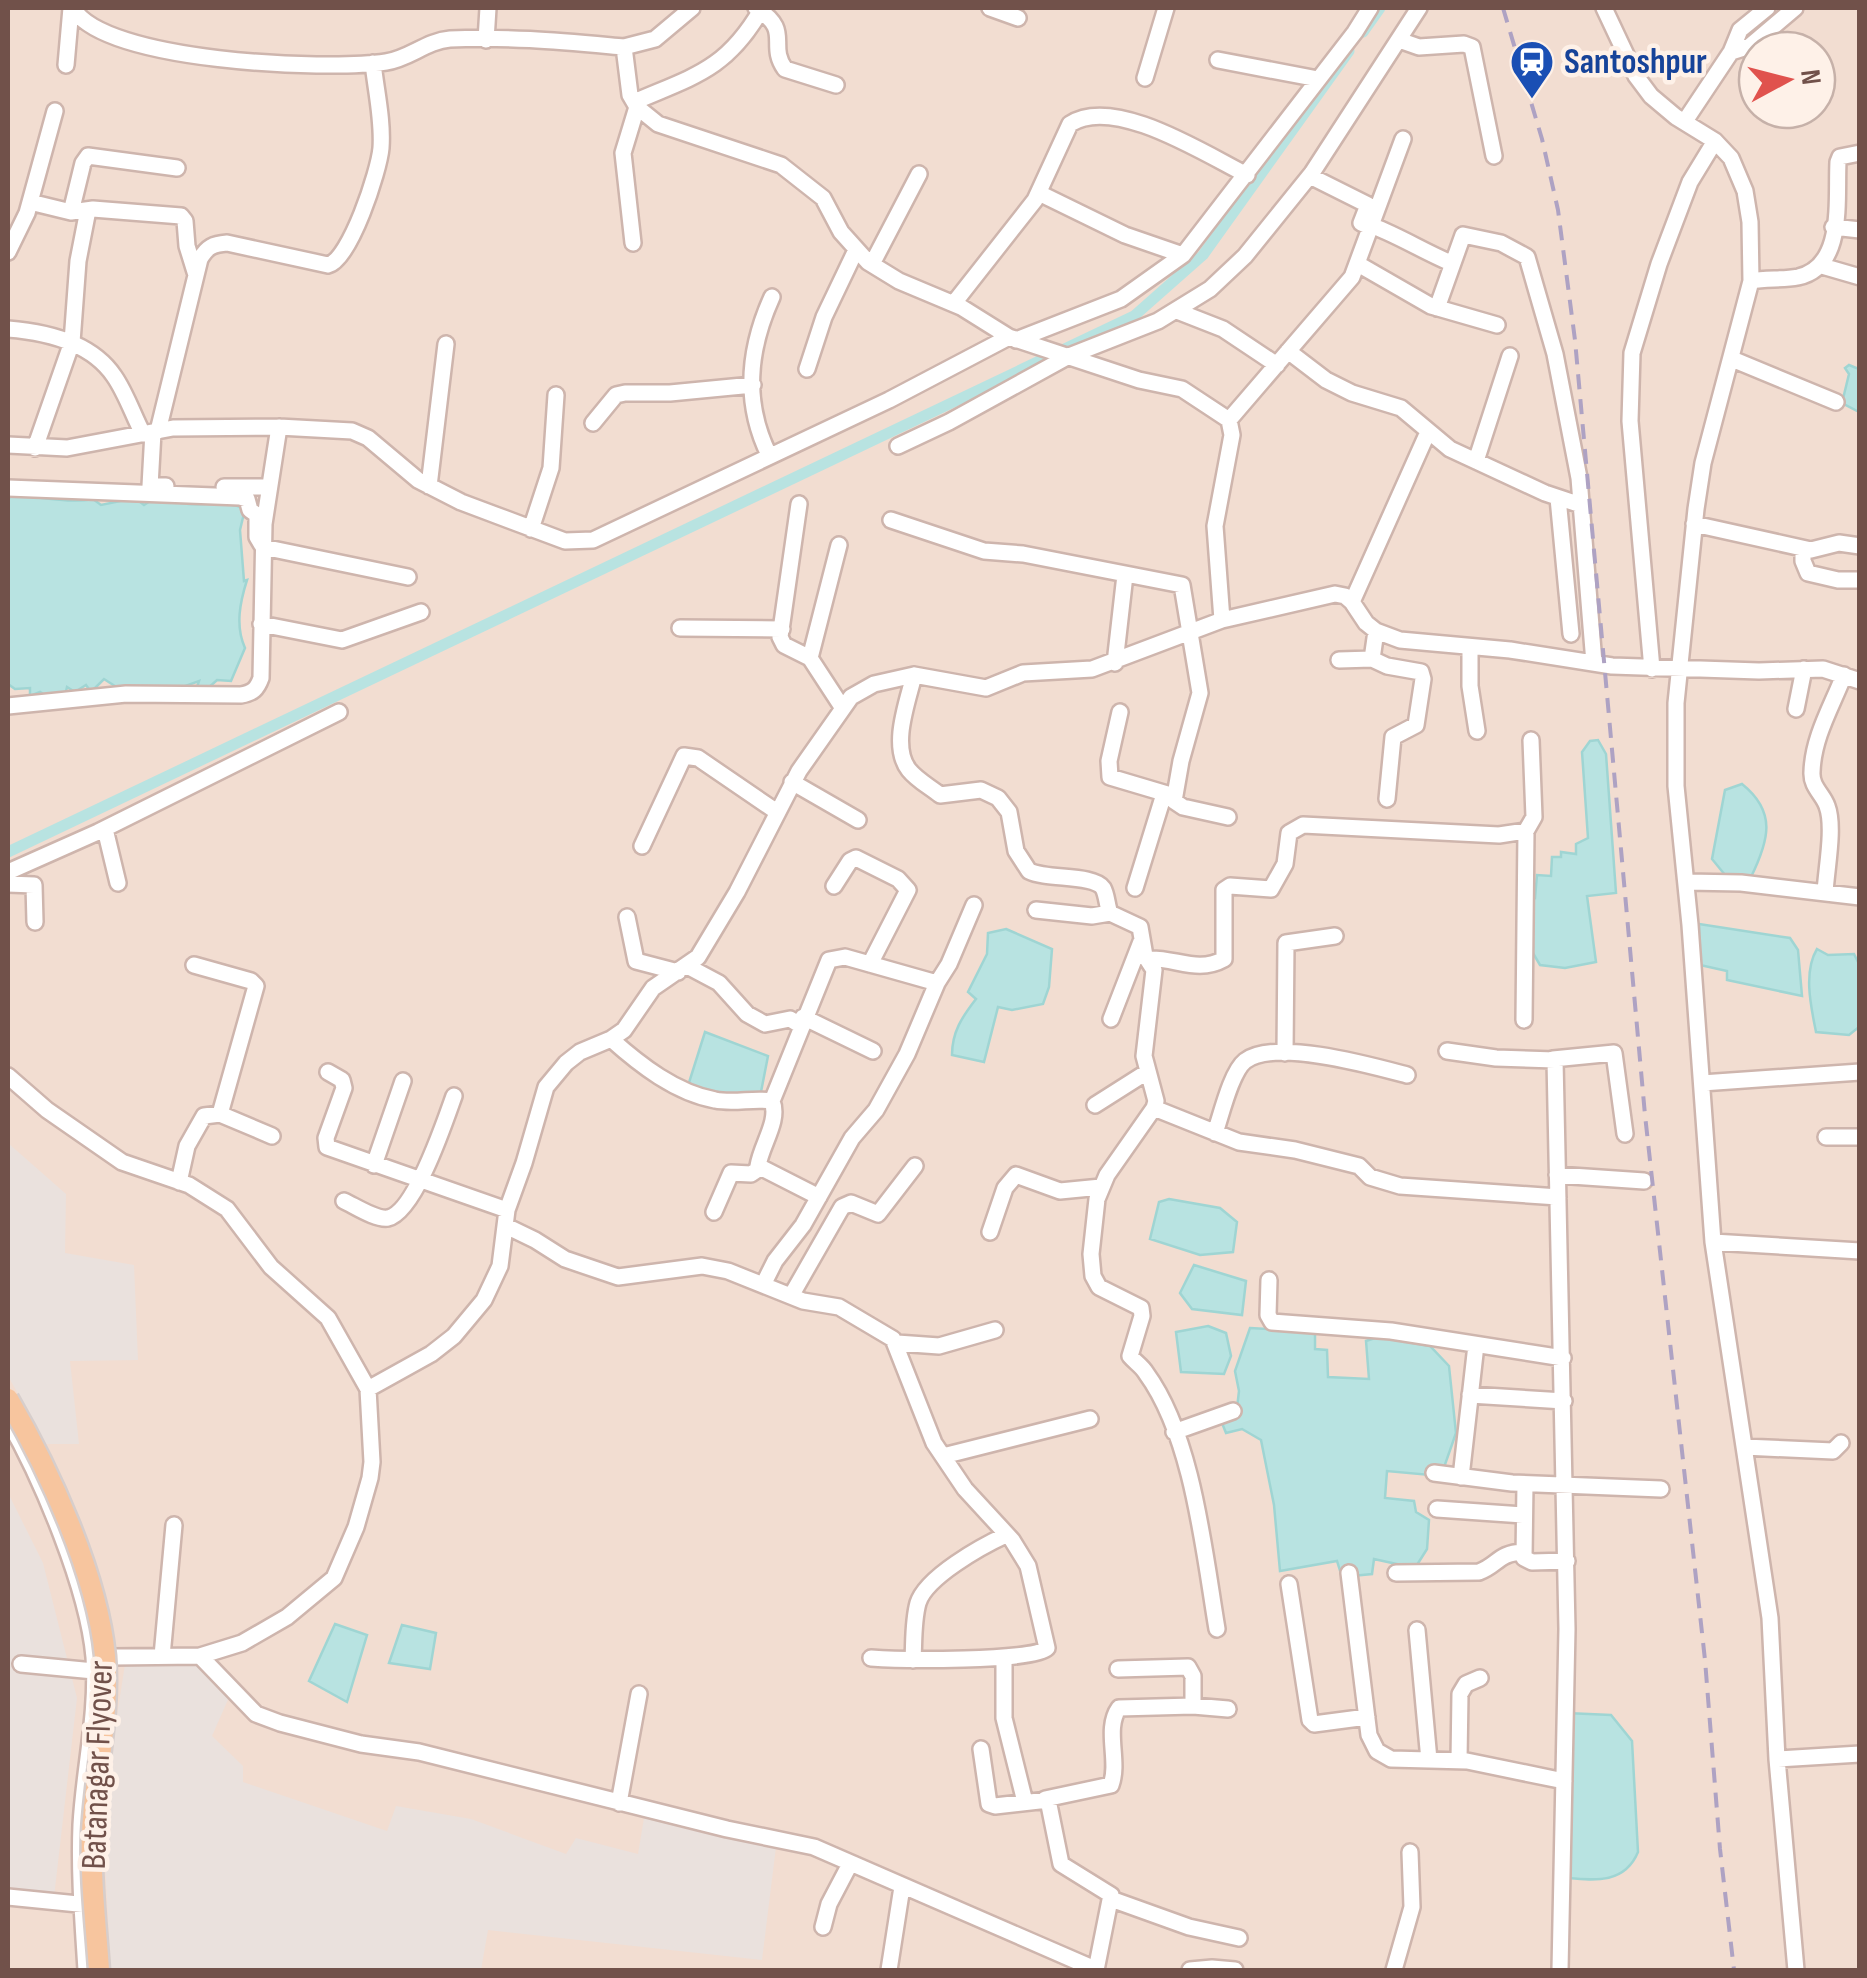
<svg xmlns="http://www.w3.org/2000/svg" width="1867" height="1978" viewBox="0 0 1867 1978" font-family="'Sofia Sans Condensed',sans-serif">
<rect width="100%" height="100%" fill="#fbede3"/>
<path fill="#f2ddd1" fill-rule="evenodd" d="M8,8H1859V1970H8ZM1757,50H1817V110H1757Z"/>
<path fill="#eae1dd" d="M8,1143L66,1194L65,1253L134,1265L138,1360L70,1361L79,1444H46L8,1376Z
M8,1493L43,1563L77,1698L54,1897L8,1889Z
M194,1661L230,1695L212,1736L243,1766V1782L387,1831L396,1806L471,1819L566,1854L576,1838L638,1854L644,1818L776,1847L762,1960L488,1930L481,1970H111L102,1813L125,1664Z"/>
<path fill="#b8e3e1" stroke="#9fd5d3" stroke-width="2.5" d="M1849,365L1859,369V412L1842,403L1849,374L1845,368Z
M161,494C183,514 221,496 245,509L240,530L244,581L247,580C240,602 235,626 245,648L231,681L217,680L206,690L197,687L199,681L180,688H118L104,679L91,692L86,685L75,692L67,687L64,700L56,702L40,692L30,696V688L15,689L8,684V502L10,495C38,496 69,504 93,499L101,505L135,498L144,505Z
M1598,740L1606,754L1616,893L1587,896L1596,962L1565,968L1540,965L1520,931L1530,897L1535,898L1537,875L1551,876L1552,857H1561V852L1576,854V844L1588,838L1582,752L1590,741Z
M1742,784C1777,812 1769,840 1751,877L1730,881L1712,859L1725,790Z
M1699,924L1790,938L1798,950L1802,996L1727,980V971L1700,965Z
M1006,929L1052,949L1049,987L1043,1004L1012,1010L998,1007L984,1062L952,1055C952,1032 962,1017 976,999L968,992L987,954L988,933Z
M1817,949L1828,955L1854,954L1859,964V1027L1849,1035L1816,1032C1811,1007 1803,972 1817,949Z
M705,1032L768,1056L760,1097L686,1092Z
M1169,1199L1220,1208L1237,1222L1233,1252L1200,1255L1150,1239L1159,1202Z
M1194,1265L1246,1281L1242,1315L1192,1309L1180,1293Z
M1208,1326L1226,1333L1231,1356L1224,1374L1181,1372L1176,1332Z
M1250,1328L1315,1332V1349L1327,1350L1328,1377L1369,1379L1366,1341L1378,1337L1430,1346L1449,1366L1456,1433L1441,1476L1387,1471L1385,1498L1414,1501L1416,1512L1429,1520L1427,1549L1415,1568L1374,1559L1372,1574L1342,1577L1337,1561L1280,1571L1274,1505L1261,1440L1242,1429L1226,1433L1220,1418L1237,1408L1239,1391L1235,1371Z
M335,1624L367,1635L347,1702L309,1681Z
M402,1625L436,1633L430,1669L389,1663Z
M1566,1713L1611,1715L1632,1741L1638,1852C1623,1888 1587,1879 1555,1877Z"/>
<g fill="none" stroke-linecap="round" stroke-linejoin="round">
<path stroke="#b8e3e1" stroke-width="11" d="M1363,32L1380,8
M8,852L1134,316L1203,255L1349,51"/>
<defs>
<path id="minor" d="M73,8C103,62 327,71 386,62C409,59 426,41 450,39C508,36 567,42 624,47
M692,8L655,39L624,47L630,95L637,107L658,124L781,165L823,198L841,232L868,262L899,281L961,307L1009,337
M756,8C793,31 767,44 785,69L836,85
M990,8L1018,18
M1604,8L1636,76L1651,96L1676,117L1715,141L1731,158L1745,191L1750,222L1751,281L1703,463L1696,509L1676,703V786L1690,925L1713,1242L1770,1618L1777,1759L1796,1970
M486,40L488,8
M1399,40L1419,47L1464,44L1472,47L1494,156
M1731,52L1750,46L1795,8
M1218,60L1318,79
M66,65L71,8
M1145,78L1166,8
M634,102C694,76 726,70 761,10
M1685,121L1731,52L1740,30L1767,8
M1310,176L1368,205L1361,223L1372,228
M1039,193L1125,235L1183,255
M30,202L71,212L93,209L181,216L185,221L187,246L196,275
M71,212L83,163L88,156L177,168
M1373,226C1401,237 1423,251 1451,263
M1833,227L1860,230
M633,243L623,153L637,107
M8,252L27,213L55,111
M872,264L919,174
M1358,264L1431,306L1497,325
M1822,266L1860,277
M1751,281C1766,278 1782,280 1798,277C1845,267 1836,200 1838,162L1840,157L1860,153
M954,303L1035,200L1070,124C1114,95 1205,154 1247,175
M1437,308L1463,235L1501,243L1527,257L1555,354L1579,478L1594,663
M1177,311L1223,329L1277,365
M8,329C46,332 91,342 114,376C126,393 133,415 143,434
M1016,340L1121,299L1183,255L1355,32L1370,8
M1288,351L1326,380L1352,393L1401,408L1450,449L1545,493L1581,505
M1732,359L1836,402
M807,369L824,317L856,250
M1229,420L1352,277L1403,139
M593,423L616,395L625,393H670L753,385
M158,431L200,259C207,247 213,244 227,243L328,265C350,260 379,171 381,148C383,120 376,91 373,63
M153,432L150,486H166
M8,445L67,448L173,428L279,427L352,431L368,438L418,480L461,502L565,541L593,540L889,400L1009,337L1139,380L1182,389L1229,420L1232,435L1215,526L1222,620
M898,446L949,422L1069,356L1158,321L1210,289L1245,256L1312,173L1419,8
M35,448L72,342L78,261L88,210
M769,455C743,402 748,350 772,297
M1476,461L1510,356
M429,486L446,344
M224,487H268
M8,488L240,497L247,499L250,510L257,515V537L263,547L408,577
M1558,498L1571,634
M799,504L780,637L784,645L810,658L842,707
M891,520L984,551L1023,554L1182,585L1200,693L1181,761L1174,801L1183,807L1228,817
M1694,524L1811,550L1839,543L1860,546
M531,529L551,468L556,395
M1803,549V561L1808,573L1838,580H1860
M1352,602L1428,432
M261,624L342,640L421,612
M680,628L782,629
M1470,648V686L1477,731
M810,658L839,545
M1372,659L1387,666L1421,672L1423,679L1416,725L1393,737L1387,799
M1339,660L1372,659L1376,631
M1115,663L1125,575
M1652,669L1630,421L1632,353L1659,264L1690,182L1715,141
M914,675C908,701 890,746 909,770C917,780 930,787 940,795L981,790L998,798L1009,812L1016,851L1029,871C1047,880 1093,874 1103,888C1107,895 1107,906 1110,913L1140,927L1145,956L1154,970L1144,1056L1156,1101L1154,1108L1107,1175L1097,1199L1091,1254L1093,1276L1099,1287L1141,1308L1142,1316L1130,1356C1135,1362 1142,1366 1146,1373C1193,1437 1204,1552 1217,1629
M8,706L126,694L241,695C253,693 257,689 261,678L264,524L279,427
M1796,709L1804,669
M1120,712L1109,761L1110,777L1174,796
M792,782L858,820
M105,829L118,883
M642,846L684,756L698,758L777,812
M8,872L98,832L339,712
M1687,882L1741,883L1860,897
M8,884L34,885L35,922
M834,886L850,861L856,858L898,879L908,890L870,964
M1135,888L1164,794
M1825,893C1826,870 1835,827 1827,806C1823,794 1811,787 1812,772C1813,737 1832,706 1844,675
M1036,910L1092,916L1110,913
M627,917L636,961L678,972
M1147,959C1175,957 1197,974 1224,959V890L1230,886L1271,889L1285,864L1289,833L1303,825L1499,835L1526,831L1534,817L1531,740
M194,965L251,981L256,986L220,1114
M687,966L719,983L747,1014L765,1024L790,1019L800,1025
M803,1017L873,1051
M1111,1019L1142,939
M1524,1020L1526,831
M611,1039C640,1065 676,1093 715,1100C734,1104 753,1098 772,1101C780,1121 761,1145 758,1166L819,1197
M1447,1051L1496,1058L1555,1060L1567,1629L1560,1970
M1285,1053L1286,943L1335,936
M1553,1059L1614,1053L1625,1134
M328,1072L342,1080L344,1088L326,1138L327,1147L507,1210
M8,1076L47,1110L122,1162L189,1185L227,1209L271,1267L328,1318L368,1389
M1702,1083L1860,1072
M772,1101L829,960L845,957L937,983L949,964L974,905
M1095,1105L1147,1072
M1154,1108L1239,1142L1295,1150L1359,1166L1370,1177L1400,1186L1558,1197
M1215,1133C1221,1116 1231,1072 1245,1061C1274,1038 1373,1066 1407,1075
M1826,1137H1860
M374,1165L403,1081
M1557,1175L1644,1181
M179,1182L187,1146L204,1116L220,1114L272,1136
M344,1201C355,1206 376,1220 388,1218C415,1212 445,1121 454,1096
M714,1212L731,1173L751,1174L760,1168
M506,1226L535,1240L565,1259L618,1277L702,1266L728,1271L803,1301L839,1307L893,1339L934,1443L965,1489L1012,1540L1028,1566L1047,1648C1034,1662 898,1660 871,1658
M990,1232L1005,1188L1016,1175L1060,1191L1101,1187
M1713,1242L1860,1251
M1269,1280L1268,1315L1272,1322L1391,1331L1563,1358
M763,1285L775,1261L803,1225L852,1138L876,1110L907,1054L937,983
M791,1296L842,1207L851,1203L878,1214L915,1166
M897,1343L939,1346L995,1330
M1470,1395L1564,1401
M8,1420C42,1479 88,1589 94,1657C98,1714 84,1769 81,1825C79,1873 83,1922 86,1970
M1174,1432L1233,1411
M1744,1447L1833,1451L1841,1443
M943,1456L1090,1419
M1434,1473L1512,1483L1661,1489
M1461,1477L1476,1345
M1525,1484L1524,1558L1532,1562L1567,1561
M1437,1509L1523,1515
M1349,1573L1369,1735L1377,1751L1391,1759L1467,1761L1564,1781
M1396,1573L1479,1572C1498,1565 1498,1553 1523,1552
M1289,1584L1310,1720L1314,1724L1367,1717
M1417,1630L1429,1760
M162,1656L174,1525
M200,1656L256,1714L280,1723L361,1744L419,1752L727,1829L814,1847L1097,1970
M112,1657L200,1656L242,1643L287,1617L334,1578L356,1527L370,1478L372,1462L368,1389L431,1354L454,1336L484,1300L500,1266L507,1210L524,1163L546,1087L566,1063L580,1052L611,1039L624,1030L653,988L698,957L737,892L799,771L851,697L874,684L914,675L986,688L1023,673L1092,669L1222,620L1335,594L1345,596L1352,602L1366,623L1376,631L1400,640L1510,650L1612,666L1759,671L1823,669L1860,681
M1004,1657V1718L1025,1802
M913,1660C914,1642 913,1621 918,1603C926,1577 982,1546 1006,1535
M21,1664L94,1671
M1118,1669L1188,1667L1193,1676V1706
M981,1749L989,1804L995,1806L1048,1800L1061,1864L1111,1895L1096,1970
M1777,1759L1860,1754
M1459,1760L1460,1694L1466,1684L1480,1678
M1045,1799L1111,1785C1120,1761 1104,1729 1119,1708L1193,1706L1228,1709
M619,1803L639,1694
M8,1897L88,1905
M1111,1899L1189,1927L1239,1938
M823,1927L829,1904L850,1864
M889,1970L902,1887
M1190,1970L1212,1968L1235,1970
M1394,1970L1412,1907L1410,1852"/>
</defs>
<use href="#minor" stroke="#ceb5ad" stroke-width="20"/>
<use href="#minor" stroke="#fff" stroke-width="15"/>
<path stroke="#aea2c3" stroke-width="4" stroke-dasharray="15 10" stroke-linecap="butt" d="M1503,8L1542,139L1558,210L1575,340L1645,1115L1705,1660L1720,1849L1734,1970"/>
<defs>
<path id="major-bridge" d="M8,1399C49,1470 97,1574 105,1656C110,1715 95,1774 92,1832C90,1878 96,1925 99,1970"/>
</defs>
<use href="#major-bridge" stroke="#d7cecc" stroke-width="25" stroke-linecap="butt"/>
<use href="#major-bridge" stroke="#f7c59e" stroke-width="20"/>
</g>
<defs>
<symbol id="station-pin" viewBox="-11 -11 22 30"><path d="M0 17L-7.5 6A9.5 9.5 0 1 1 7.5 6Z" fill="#1a4fb4" stroke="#fef1e8"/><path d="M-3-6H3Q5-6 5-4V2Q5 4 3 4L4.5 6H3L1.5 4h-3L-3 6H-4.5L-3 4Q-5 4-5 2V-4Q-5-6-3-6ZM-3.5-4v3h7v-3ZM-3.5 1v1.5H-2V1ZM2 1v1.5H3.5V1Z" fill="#fff"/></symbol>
</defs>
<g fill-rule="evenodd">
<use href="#station-pin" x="1507" y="37" width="50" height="68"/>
</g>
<g text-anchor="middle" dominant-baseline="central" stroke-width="9" stroke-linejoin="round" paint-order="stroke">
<g font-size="35" font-weight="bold" fill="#164399" stroke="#fef1e8" text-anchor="start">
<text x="1564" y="62">Santoshpur</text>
</g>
<g font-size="35" fill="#71514a" stroke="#fef1e8">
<text transform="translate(98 1765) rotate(-88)">Batanagar Flyover</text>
</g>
</g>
<rect width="1867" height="1978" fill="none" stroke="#71514a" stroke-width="20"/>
<g transform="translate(1787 80) rotate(83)"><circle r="48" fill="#fef1e8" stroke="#c6b1a9" stroke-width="2.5"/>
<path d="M0-8L18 38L0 25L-18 38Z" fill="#e0524d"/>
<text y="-15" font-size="28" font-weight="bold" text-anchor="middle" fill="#71514a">N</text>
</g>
</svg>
